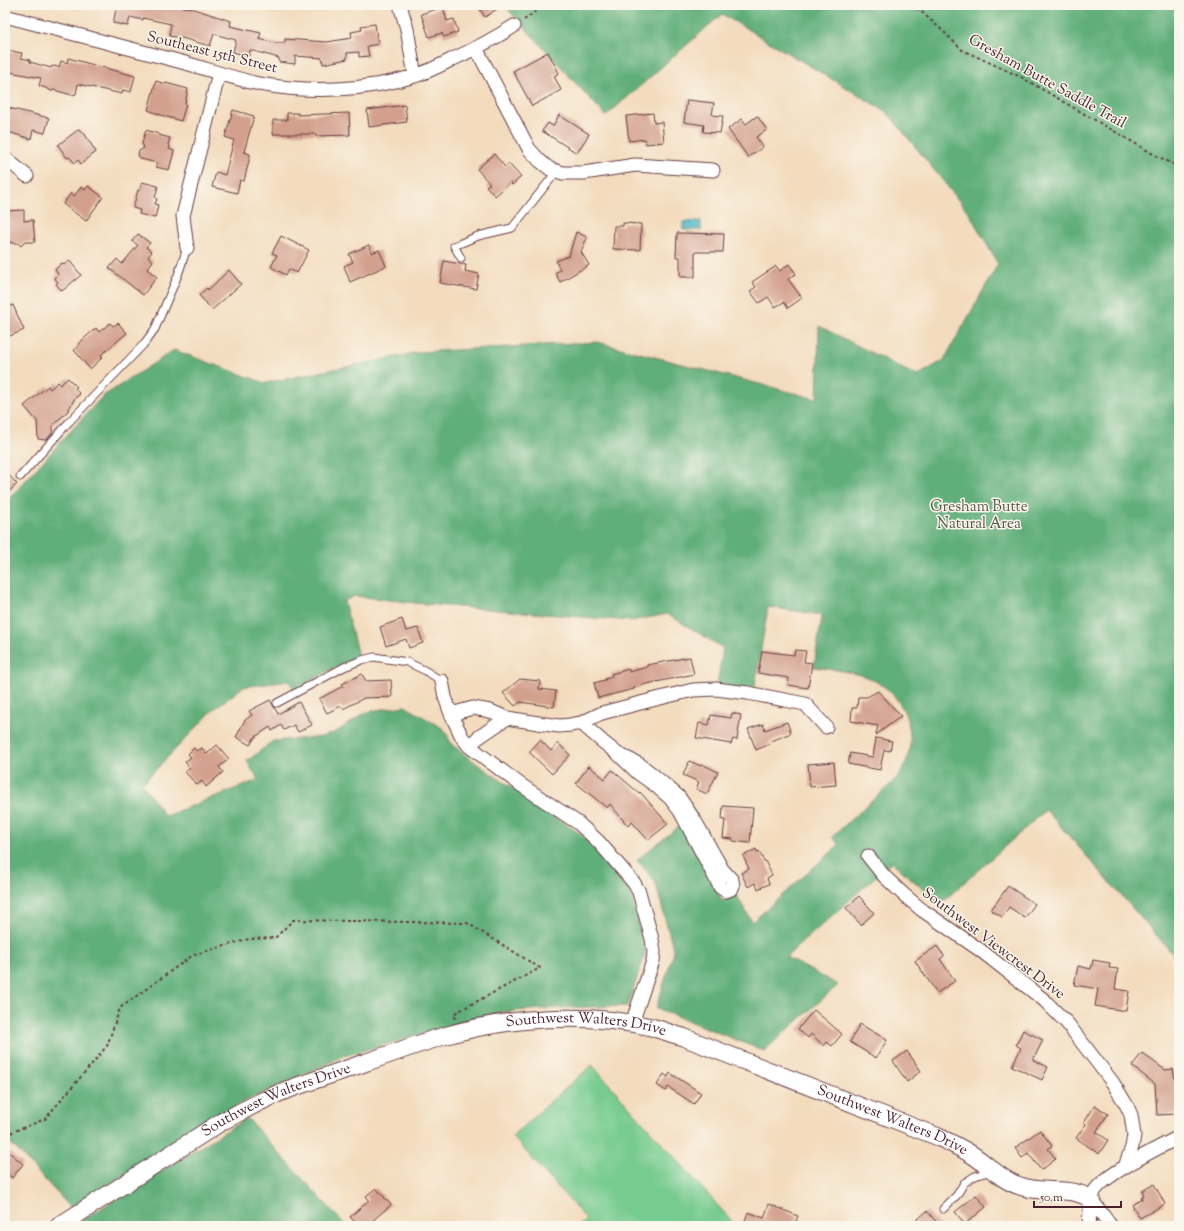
<svg xmlns="http://www.w3.org/2000/svg" width="1184" height="1231" viewBox="0 0 1184 1231" font-family="'Sorts Mill Goudy',serif">
<rect width="100%" height="100%" fill="#fbf7ec"/>
<filter id="ink" filterUnits="userSpaceOnUse"><feTurbulence type="fractalNoise" baseFrequency=".025" numOctaves="2"/><feDisplacementMap in="SourceGraphic" scale="8" xChannelSelector="R" yChannelSelector="G"/><feConvolveMatrix kernelMatrix="1 2 1 2 8 2 1 2 1" color-interpolation-filters="sRGB"/></filter>
<filter id="wash" filterUnits="userSpaceOnUse"><feTurbulence type="fractalNoise" baseFrequency=".012" numOctaves="4" result="noise"/><feDisplacementMap in="SourceGraphic" scale="16" xChannelSelector="R" yChannelSelector="G"/><feGaussianBlur stdDeviation="0.9" result="paint"/><feColorMatrix in="noise" values="0 0 0 0 0 0 0 0 0 0 0 0 0 0 0 0 0 1.4 0 .05"/><feComposite in="paint" operator="in"/></filter>
<g filter="url(#wash)">
<rect width="100%" height="100%" fill="#f3dcbe"/>
<path fill="#76cb8f" stroke="#60755d" d="M592,1065L736,1226H579L586,1219L512,1136Z"/>
<path fill="#60af7a" stroke="#556752" d="M504,5H1179V961L1046,810L940,904L892,862L786,957L838,985L764,1051L656,1008L674,952L655,881L637,860L682,824L722,901L736,894L752,922L839,845L832,837C845,825 859,812 873,800C882,792 891,785 899,775C922,743 908,696 873,680C855,671 833,670 814,667L822,615L768,607L754,691L717,685L723,648L667,614L631,621L424,604L355,596L344,601L358,656L294,689L289,681L243,687L214,709L142,784L165,816L258,780L247,761L273,741L321,737L336,732L365,713L376,710L405,706L444,729L452,745L480,766L582,835L631,894L646,951L628,1006L556,1008L501,1012L344,1056L243,1102L71,1208L5,1137V503L102,397L174,350L265,383L420,352L597,342L817,399L819,326L917,376L944,360L998,264L969,213L887,112L722,14L606,116Z
M247,1118L346,1226H74L82,1220Z"/>
<path fill="#49b7c2" stroke="#4a6b76" d="M701,221V230H683V222Z"/>
<g id="blocks">
<path fill="#d3a08e" d="M117,5H143L157,8L158,5H175L194,9L231,21L230,26L261,33L259,39L275,43H285V39L327,42L352,38L351,32L362,30L361,26L375,24L378,44L367,46L369,56L359,57V52L347,53V59L323,64L322,58L295,56V64L279,62V58L250,50L249,56L233,52L236,40L214,34L210,46L182,38L169,36L171,24L143,18V20L130,17L128,26L113,23Z
M477,5H503L485,17Z
M443,7L447,21L454,19L458,32L444,37L442,33L429,37L421,14Z
M5,50L22,53L21,58L30,60V62L51,68L52,66L59,67L61,61L67,63L68,58L135,76L131,92L123,90L122,94L78,84L76,94L72,95L54,90L52,91L47,89L46,88L39,86L41,78L5,71Z
M548,52L559,73L554,76L561,90L532,106L513,71Z
M156,81L165,84L166,83L188,89L185,104H186L181,121L164,116L148,110Z
M687,100L714,103L712,115L723,116L720,133L703,132L704,125L684,122Z
M405,105L407,122L369,127L367,110Z
M5,107L49,118L45,133L33,130L31,139L5,131Z
M233,110L254,116L244,152L250,154L249,161L244,181L240,180L237,193L212,187L216,172L225,175L234,140L225,137Z
M287,113H298V115L349,113L350,135L316,136V134H273V120H287Z
M653,113L654,123L662,122L664,142L646,144L645,139L629,141L626,116Z
M559,115L589,134L577,153L542,131L548,123L553,126Z
M757,116L767,130L756,137L763,147L748,157L728,129L742,119L746,124Z
M79,129L82,132L84,133L96,152L81,164L78,160L75,163L69,157L67,158L58,145Z
M146,130L159,134V135L170,138L168,145L170,146L169,149L174,151L169,170L156,167L157,163L141,159L138,155L139,151L144,148L142,143Z
M494,154L505,167L509,164L521,177L512,185L511,182L495,196L486,186L490,184L477,169Z
M142,182L158,186L155,198L157,199L155,204L158,205L155,218L139,214L140,210L133,208L138,190H140Z
M88,186L103,197L86,221L63,204L71,193L74,196L81,187L85,190Z
M24,210V221L33,220L35,242H25L21,246L18,243H10V241H8V230H5V211Z
M623,223L641,224L640,250L613,249L614,226H623Z
M576,232L587,237L581,252L589,265L560,282L555,273L560,270L556,261L569,256Z
M677,233L724,234L723,252H695V277H680V257H676Z
M138,234L150,243L146,247L152,252L148,257L153,261L147,269L157,277L143,295L109,268L117,259L122,264L138,245L132,241Z
M281,236L309,250L297,273L289,269L286,275L271,267L277,255L272,253Z
M369,245L372,253L379,250L386,266L350,282L344,266L353,262L349,254Z
M69,260L81,275L62,291L56,284L58,282L54,278L58,274L55,270L62,263L64,265Z
M444,261L466,265L465,271L479,274L476,289L440,283Z
M789,264L796,274L788,279L802,298L788,308L784,302L775,307L768,297L759,303L750,291L756,287L752,282L776,266L780,271Z
M229,270L241,284L212,310L199,295L207,288L208,290Z
M13,305L24,330L5,338V309Z
M110,323L113,326L118,323L127,333L101,355L103,357L90,369L74,350L79,346L78,344L96,328L99,332Z
M68,378L77,387L75,389L80,394L75,398L67,412L53,425L52,433L46,440L38,439L37,421L24,406L48,386L50,389L58,382L60,385Z
M5,471L17,484L5,495Z
M402,619L406,631L418,628L423,643L409,648L406,639L386,646L380,627Z
M795,650L806,651L804,662L812,663L808,688L788,685L789,678L758,673L762,651L794,655Z
M690,657L694,674L642,685V686L634,688V689L598,698L594,683L605,680V679L612,677L611,674L629,669V672L647,667V665Z
M362,674L366,681L391,680L392,697L364,698L343,709L341,706L327,713L319,699L343,686L342,684Z
M520,679L540,681L539,689L556,691L554,707L520,702L515,706L503,693Z
M878,691L901,716L876,735L878,726L851,721L852,708H857L858,697H867Z
M270,700L278,714L299,702L312,725L298,732L294,725L284,730L281,725L272,731L270,727L255,737L250,745L236,737L245,720L252,715L249,711Z
M732,713L741,715L737,740L733,739L731,744L696,738L699,723L709,725L711,715L731,718Z
M787,722L791,733L769,742L770,744L756,750L748,729L763,724L765,730Z
M876,738L892,741L890,751L884,750L880,770L848,764L850,753L873,757Z
M540,740L551,751L558,743L570,755L552,774L529,752Z
M217,745L229,759L219,767L223,772L206,787L202,781L197,785L185,772L190,768L185,762L191,757L188,754L194,748L197,751L202,748L207,754Z
M689,761L701,766L702,764L718,772L707,794L696,789L699,782L683,775Z
M834,762L836,785L810,787L808,764Z
M589,766L605,779L612,770L639,793L640,792L668,824L648,840L632,822L628,826L610,804L607,808L576,783Z
M723,806L753,808L750,843L733,841V839L723,838L725,820H722Z
M756,849L757,852L759,851L764,861H765L772,875L767,878L769,884L758,889L755,883L748,887L741,873L749,869L743,856Z
M1008,886L1035,904L1025,918L1009,907L1002,917L991,910Z
M859,896L874,913L861,925L846,908Z
M937,946L944,956L940,959L955,981L937,993L915,961Z
M1093,960L1110,963L1109,968L1118,969L1115,989L1129,991L1126,1011L1095,1006L1098,989L1074,985L1078,966L1091,969Z
M814,1010L842,1034L832,1046L827,1042L824,1046L811,1034L808,1038L798,1029Z
M860,1024L887,1040L876,1058L850,1042Z
M1023,1030L1043,1040L1033,1060L1048,1067L1042,1080L1012,1066L1021,1048L1016,1045Z
M907,1051L921,1071L907,1082L893,1061Z
M1142,1053L1165,1070L1173,1069L1177,1090H1179V1103H1177L1178,1114L1157,1115L1155,1084L1132,1066Z
M670,1073L701,1093L694,1104L668,1087L666,1091L657,1085L664,1074L668,1077Z
M1095,1105L1108,1114L1096,1132L1108,1140L1099,1154L1076,1138L1086,1124L1084,1123Z
M1040,1130L1052,1146L1048,1149L1056,1159L1041,1170L1028,1153L1022,1158L1015,1148Z
M5,1149L23,1164L12,1178L5,1172Z
M1154,1184L1165,1204L1140,1218L1132,1205L1142,1199L1141,1197L1144,1195L1142,1191Z
M376,1188L391,1205L366,1226H359L350,1217L369,1200L366,1196Z
M976,1195L986,1207L965,1224L955,1212Z
M769,1204L798,1216L794,1226H743L748,1212L764,1218Z
M927,1211L940,1226H910Z"/>
</g>
</g>
<g filter="url(#ink)">
<use href="#blocks" fill-opacity="0" stroke="#633b41" stroke-width="1"/>
<g fill="none" stroke-linecap="round" stroke-linejoin="round">
<defs>
<path id="service" d="M461,258L454,246L478,236L512,228L557,171
M20,477L69,422L143,345L155,329L178,275L187,248
M277,703L344,667L362,660L374,657L407,662L424,670L442,681
M943,1209L957,1195L964,1183L975,1176L991,1171"/>
<path id="minor" d="M400,5L407,29L415,76
M5,16C63,31 120,46 178,61C205,68 231,78 259,84C310,93 365,91 415,76C427,72 439,66 451,60C473,50 494,39 514,26
M476,48L529,149L540,161L550,169L563,173H584L635,165L713,170
M5,158L27,176
M187,248L183,216L219,73
M442,681L445,697L451,714L462,737L469,746L521,785L578,823L598,841L634,883L639,892L652,939L654,952L653,961L632,1023
M451,714L473,708L490,711L507,718L545,724L559,726L570,725L581,723L602,713L652,700L693,690L716,689L748,693L805,704L826,727
M581,723L603,742L618,754L638,773L656,786L670,798L680,811L720,887L726,891L731,889L733,886L732,880L722,869L695,821L679,797L652,774L639,764L618,754
M469,746L479,737L507,718
M868,856L884,876L903,894L922,910L980,950L1044,1000L1067,1023L1113,1083L1127,1106L1131,1115L1134,1135L1132,1147L1125,1167
M1091,1199L1111,1226
M1089,1226C1090,1215 1089,1202 1094,1192C1103,1175 1160,1147 1179,1137"/>
<g id="tertiary">
<path id="s1" d="M59,1226L221,1122C242,1111 262,1100 284,1091C310,1081 337,1073 364,1063C391,1054 417,1044 444,1036C508,1017 586,1012 651,1027C662,1030 672,1034 683,1037L936,1136C949,1142 962,1148 974,1156C989,1166 1003,1181 1020,1186C1044,1195 1068,1185 1091,1199"/>
</g>
</defs>
<use href="#service" stroke="#633b41" stroke-width="9"/>
<use href="#minor" stroke="#633b41" stroke-width="15"/>
<use href="#tertiary" stroke="#633b41" stroke-width="19"/>
<path stroke="#633b41" stroke-width="2" stroke-dasharray="3 3" stroke-linecap="butt" d="M912,5L917,8L944,32L962,50L1021,77L1155,155L1179,167
M524,20L544,5
M5,1135L45,1119L107,1046L120,1008L193,955L249,939L275,938L293,920L467,923L540,968L455,1013V1019"/>
<use href="#service" stroke="#fff" stroke-width="7"/>
<use href="#minor" stroke="#fff" stroke-width="13"/>
<use href="#tertiary" stroke="#fff" stroke-width="17"/>
</g>
</g>
<g text-anchor="middle" dominant-baseline="central" stroke-width="3" stroke-linejoin="round" paint-order="stroke">
<g font-size="15" fill="#4a1f2b" stroke="#fbf7ec">
<text transform="translate(212 53) rotate(14)">Southeast 15th Street</text>
<text transform="translate(1047 82) rotate(29)">Gresham Butte Saddle Trail</text>
<text transform="translate(993 944) rotate(37)">Southwest Viewcrest Drive</text>
<text stroke="none"><textPath href="#s1" startOffset="576">Southwest Walters Drive</textPath></text>
<text stroke="none"><textPath href="#s1" startOffset="252">Southwest Walters Drive</textPath></text>
<text stroke="none"><textPath href="#s1" startOffset="900">Southwest Walters Drive</textPath></text>
</g>
<g font-size="15" fill="#575349" stroke="#fbf7ec">
<text x="979" y="507">Gresham Butte<tspan x="979" dy="17">Natural Area</tspan></text>
</g>
</g>
<rect width="1184" height="1231" fill="none" stroke="#fbf7ec" stroke-width="20"/>
<path d="M1034 1201v6h87v-6" fill="none" stroke="#4a1f2b" stroke-width="2"/>
<text x="1040" y="1201" font-size="12" fill="#4a1f2b" stroke="#fbf7ec" stroke-width="3" paint-order="stroke">50 m</text>
</svg>
